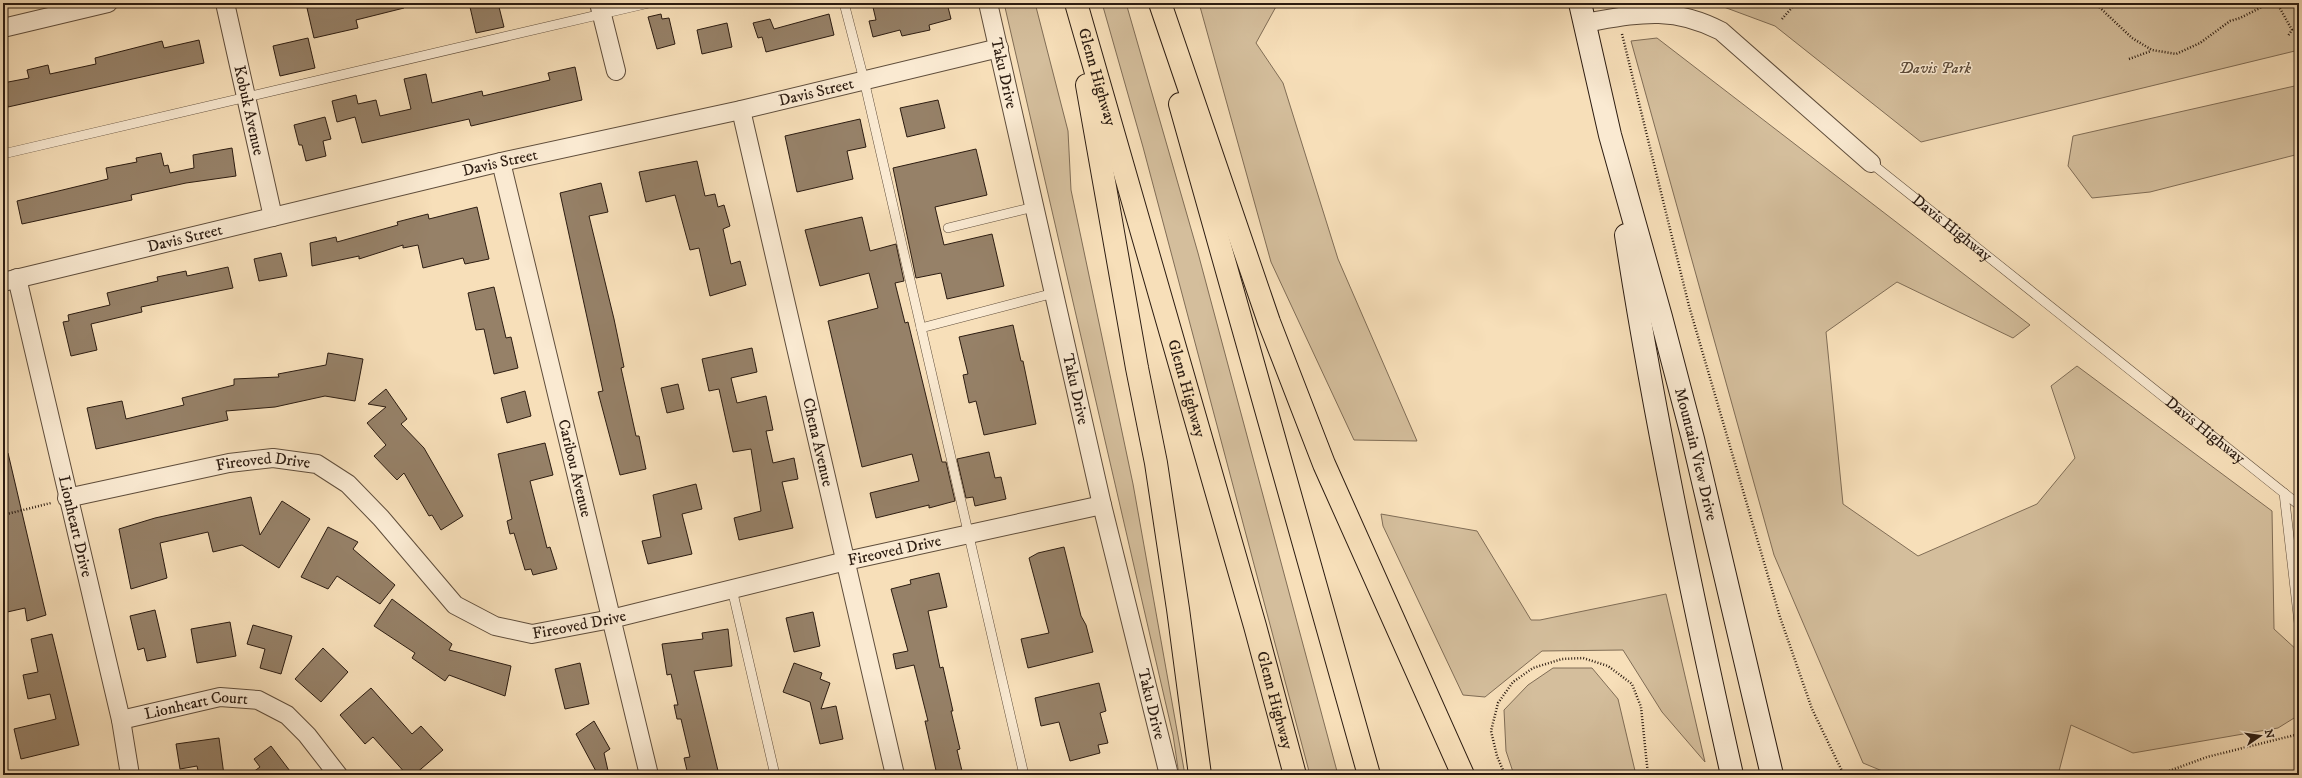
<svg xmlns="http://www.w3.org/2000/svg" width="2302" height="778" viewBox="0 0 2302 778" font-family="'IM FELL DW Pica',serif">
<rect width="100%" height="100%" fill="#f7dfb9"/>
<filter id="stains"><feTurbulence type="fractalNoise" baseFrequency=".005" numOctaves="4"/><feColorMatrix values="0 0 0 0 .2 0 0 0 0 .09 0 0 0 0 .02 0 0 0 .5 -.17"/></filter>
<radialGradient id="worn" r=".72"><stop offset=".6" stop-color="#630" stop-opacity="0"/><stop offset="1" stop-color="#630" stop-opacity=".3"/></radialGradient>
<path fill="#d4be9c" stroke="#806d56" d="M1004,3H1035L1068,131L1071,190L1133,484L1185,775H1179L1173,735Z
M1102,3H1126L1198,253L1338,775H1310L1143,147Z
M1199,3H1278L1256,43L1283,83L1338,259L1417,441L1354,440L1271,262Z
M1713,3H2299V50L1921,142L1775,26Z
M1657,38L2030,325L2013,338L1897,282L1826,332L1843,504L1918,556L2037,504L2075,458L2051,386L2077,366L2272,511L2274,629L2299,652V715L2278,728L2133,753L2071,725L2058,775H1892L1863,763L1774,555L1631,41Z
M2299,85V154L2150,192L2092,198L2068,166L2073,136Z
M1381,514L1477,531L1531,620H1540L1666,594L1705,762L1662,712L1623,650L1542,651L1485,697L1463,695L1383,526Z
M1553,668H1592L1618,699L1636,775H1514L1506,751L1504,710L1528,685Z"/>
<path fill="#968168" stroke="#2c1c11" d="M332,3H404V8L356,20L358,28L314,38L307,8Z
M486,3H498L504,27L476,33L470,7Z
M872,3H947L951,19L929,25L930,30L902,36L900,30L873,37L869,21L876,20Z
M661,14L662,19L669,18L675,44L657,49L648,17Z
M829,14L834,35L766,52L762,37L758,38L753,23L770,19L774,29Z
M727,23L732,47L702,54L697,30Z
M308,38L315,68L280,76L273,46Z
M199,40L204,63L8,107L3,83L29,78L27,70L48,65L50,74L96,64L95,58L162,41L164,48Z
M575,67L582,100L471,126L469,119L362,143L355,117L337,122L332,101L356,95L358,104L376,100L380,116L411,109L404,79L426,74L432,103L482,91L483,96L550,80L548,73Z
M938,100L945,128L907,137L900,108Z
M325,117L331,139L323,141L326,156L306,161L302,145H299L294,125Z
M860,119L866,147L847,151L853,179L797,192L785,136Z
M232,148L236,176L186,183L131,195L132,200L22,224L17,201L108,179L106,168L137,162L136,158L161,153L164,166L168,165L170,173L194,168L193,155Z
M976,149L987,195L935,207L944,245L992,234L1004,286L947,299L941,273L916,278L893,168Z
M697,161L705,196L715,194L718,207L724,205L730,226L723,229L731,264L740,261L746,285L710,296L699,248L690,250L675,195L646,202L639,172Z
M601,183L608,212L589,216L614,319L624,367L621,368L636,436H639L646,469L620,475L598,392L603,391L560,193Z
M477,207L489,259L465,264L463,258L423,268L418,245L403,248V245L359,259V256L312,266L310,243L336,237L337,242L398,225L397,222L428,214L429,219Z
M862,217L870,251L896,244L904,281L895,283L905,323L908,322L942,462H946L955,501L929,508V505L876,518L870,493L919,481L912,454L862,467L828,321L878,308L869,273L820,286L805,230Z
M281,253L287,276L259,281L254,259Z
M228,267L233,288L141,307L142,312L91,324L97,350L71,356L63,322L69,321L68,315L110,305L107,293L158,281L157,277L186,271L187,276Z
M494,287L506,338L511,337L518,368L494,374L484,329L476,330L468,293Z
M1013,325L1021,361H1023L1036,424L984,435L976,401L969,403L963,375L968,374L959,337Z
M752,348L757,372L731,378L737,403L766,396L773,430L766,431L773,463L794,458L798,479L782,482L793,528L739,540L734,518L761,511L751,449L733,452L719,389L709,391L702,359Z
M328,353L363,359L355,401L325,396L275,407L226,411L228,420L96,449L87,408L122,401L126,419L184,405L182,398L234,385V379L279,377L278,374L326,365Z
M678,384L684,409L667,413L661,388Z
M386,389L407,419L401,424L424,448L463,516L441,530L432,515L429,516L404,473L397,480L374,456L386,445L367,423L386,407L368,404Z
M525,391L531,416L507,423L501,398Z
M545,443L553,475L530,481L547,548L550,547L557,569L533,575L531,569L525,570L514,533L510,534L507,521L512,519L498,454Z
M989,452L995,478L1001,477L1006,499L975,506L973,497L966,498L957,459Z
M8,453L46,615L27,621L25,608L3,613V454Z
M696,484L702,509L682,514L692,554L648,564L642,541L661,537L653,495Z
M251,497L260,535L282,501L310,519L279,568L242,545L213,552L208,532L160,543L167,578L131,589L119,529L155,518Z
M328,527L358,542L353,549L395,585L380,604L337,576L328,589L301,577Z
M1064,547L1081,616L1086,625L1093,652L1028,668L1021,639L1049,633L1029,558L1038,553Z
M939,573L947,607L928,611L940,668L943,667L953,711H951L960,749L957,750L963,775H937L925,721H928L914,665L896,669L893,654L908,651L891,589L911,584L910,580Z
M392,599L452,644L449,650L511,666L505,696L449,675L445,681L412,658L415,653L374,626Z
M155,610L166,657L147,661L144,648L138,650L130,616Z
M813,612L820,646L794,652L786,618Z
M230,622L236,656L197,663L191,629Z
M253,625L292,636L281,674L260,668L265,649L247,644Z
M728,629L732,666L694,671L719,775H688L684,758L690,757L681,719H677L674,705H678L671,674L667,675L662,644L703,639L702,633Z
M52,634L79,745L21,759L14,729L56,719L50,694L28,699L23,675L38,672L31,639Z
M323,648L348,672L321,702L295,679Z
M580,663L589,704L565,709L555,669Z
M794,663L822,673L820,679L830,683L821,709L836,706L843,739L820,744L810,702L783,692Z
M1099,683L1106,711L1100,713L1108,743L1098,745L1100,753L1070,761L1059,722L1041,726L1035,698Z
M371,688L412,734L421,726L443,750L414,775H407L373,737L365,744L340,715Z
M594,721L610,749L604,753L609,775H598L576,734Z
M219,738L224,775H199L197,766L180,769L176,744Z
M271,746L293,775H249L260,767L254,759Z"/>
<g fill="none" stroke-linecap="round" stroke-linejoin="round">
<defs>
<g id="lane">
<path d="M844,3L864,80L1024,775"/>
<path d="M3,154L649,3"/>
<path id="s1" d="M1871,163L2299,505"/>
<path d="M948,228L1034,207"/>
<path d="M921,328L1054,293"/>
<path d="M2284,493L2299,623"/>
<path d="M732,589L775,775"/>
</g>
<g id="street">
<path id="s2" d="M225,3L273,217"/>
<path d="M599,3L616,71"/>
<path id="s3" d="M988,3L1102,505L1169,775"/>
<path d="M1584,23C1637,14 1671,5 1721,31L1871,163"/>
<path d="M3,28L108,3"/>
<path id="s4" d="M741,110L895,775"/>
<path id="s5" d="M501,162L649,775"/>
<path id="s6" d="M17,278L121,720L130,775"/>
<path id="s7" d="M3,282L501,162L741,110L999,48"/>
<path id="s8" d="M67,498L229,463L273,458L317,464L348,484L381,518L455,605L495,626L532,634L611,619L846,561L1102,505"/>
<path id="s9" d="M121,720L220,697L258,700L287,715L307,735L338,775"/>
</g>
<g id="secondary">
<path id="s10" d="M1580,3L1610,135L1661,317L1693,439L1772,775"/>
<path d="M1626,235C1654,416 1692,596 1732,775"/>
</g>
<g id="highway">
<path id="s11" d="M1076,3L1255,626L1295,775"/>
<path d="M1160,3L1269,322L1324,464L1463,775"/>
<path d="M1087,85L1137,368L1156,463L1178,609L1200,775"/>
<path d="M1180,104L1369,775"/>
</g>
</defs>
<use href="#lane" stroke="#5f4d3b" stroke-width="10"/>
<use href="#street" stroke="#5f4d3b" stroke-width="20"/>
<use href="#secondary" stroke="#2c1c11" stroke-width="24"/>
<use href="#highway" stroke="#2c1c11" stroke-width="24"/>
<path stroke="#2c1c11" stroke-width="2.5" stroke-dasharray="1 2" stroke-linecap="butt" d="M2095,3L2132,38L2152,50L2176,54L2200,43L2230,21L2240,18L2270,3
M2277,3L2292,30L2288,36
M1782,19L1796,3
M1622,34L1689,306L1780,617L1812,709L1842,771L1848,775
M2129,59L2151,51
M3,515L51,503
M1505,775L1497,756L1491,731L1498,703L1513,682L1533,668L1562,659L1583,658L1608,666L1632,684L1641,707L1648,775
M1826,775L1842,771
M2158,775L2207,757L2299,734"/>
<use href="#lane" stroke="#faead2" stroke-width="9"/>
<use href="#street" stroke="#faead2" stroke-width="18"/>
<use href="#secondary" stroke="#faead2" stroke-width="22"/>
<use href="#highway" stroke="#f7dfb9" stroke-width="22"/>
</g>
<g text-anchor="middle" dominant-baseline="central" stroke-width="3" stroke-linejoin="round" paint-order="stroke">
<g font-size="16" font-style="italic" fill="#5e4d3b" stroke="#faead2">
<text x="1935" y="68">Davis Park</text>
</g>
<g font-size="16" fill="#2c1c11" stroke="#faead2">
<text stroke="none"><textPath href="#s3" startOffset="72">Taku Drive</textPath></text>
<text stroke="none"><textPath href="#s11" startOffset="77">Glenn Highway</textPath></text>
<text stroke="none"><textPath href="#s7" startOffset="835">Davis Street</textPath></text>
<text stroke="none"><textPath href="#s2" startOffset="110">Kobuk Avenue</textPath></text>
<text stroke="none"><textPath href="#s7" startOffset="511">Davis Street</textPath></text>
<text stroke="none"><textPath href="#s1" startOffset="104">Davis Highway</textPath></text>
<text stroke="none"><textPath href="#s7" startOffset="187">Davis Street</textPath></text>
<text stroke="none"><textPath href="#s11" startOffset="401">Glenn Highway</textPath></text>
<text stroke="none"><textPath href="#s3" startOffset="396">Taku Drive</textPath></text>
<text stroke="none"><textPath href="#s1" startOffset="428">Davis Highway</textPath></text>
<text stroke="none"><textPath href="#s4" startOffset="341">Chena Avenue</textPath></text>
<text stroke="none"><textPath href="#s10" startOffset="466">Mountain View Drive</textPath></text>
<text stroke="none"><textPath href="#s8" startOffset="200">Fireoved Drive</textPath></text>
<text stroke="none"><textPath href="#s5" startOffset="315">Caribou Avenue</textPath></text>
<text stroke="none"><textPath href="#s6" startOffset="255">Lionheart Drive</textPath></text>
<text stroke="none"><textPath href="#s8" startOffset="908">Fireoved Drive</textPath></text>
<text stroke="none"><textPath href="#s8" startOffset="584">Fireoved Drive</textPath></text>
<text stroke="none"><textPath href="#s11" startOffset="725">Glenn Highway</textPath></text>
<text stroke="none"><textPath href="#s3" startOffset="720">Taku Drive</textPath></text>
<text stroke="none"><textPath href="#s9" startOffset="77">Lionheart Court</textPath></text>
</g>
</g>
<rect width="2302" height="778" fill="none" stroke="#f7dfb9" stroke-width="16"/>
<rect x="4" y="4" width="2294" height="770" fill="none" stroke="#2c1c11" stroke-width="2"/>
<rect x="8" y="8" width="2286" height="762" fill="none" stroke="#2c1c11"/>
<g transform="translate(2260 736) rotate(77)" stroke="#faead2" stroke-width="3" paint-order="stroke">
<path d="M0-3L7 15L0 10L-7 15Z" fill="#2c1c11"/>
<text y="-6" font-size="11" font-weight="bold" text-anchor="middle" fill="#2c1c11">N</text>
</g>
<rect width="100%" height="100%" filter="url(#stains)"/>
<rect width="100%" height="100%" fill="url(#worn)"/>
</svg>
